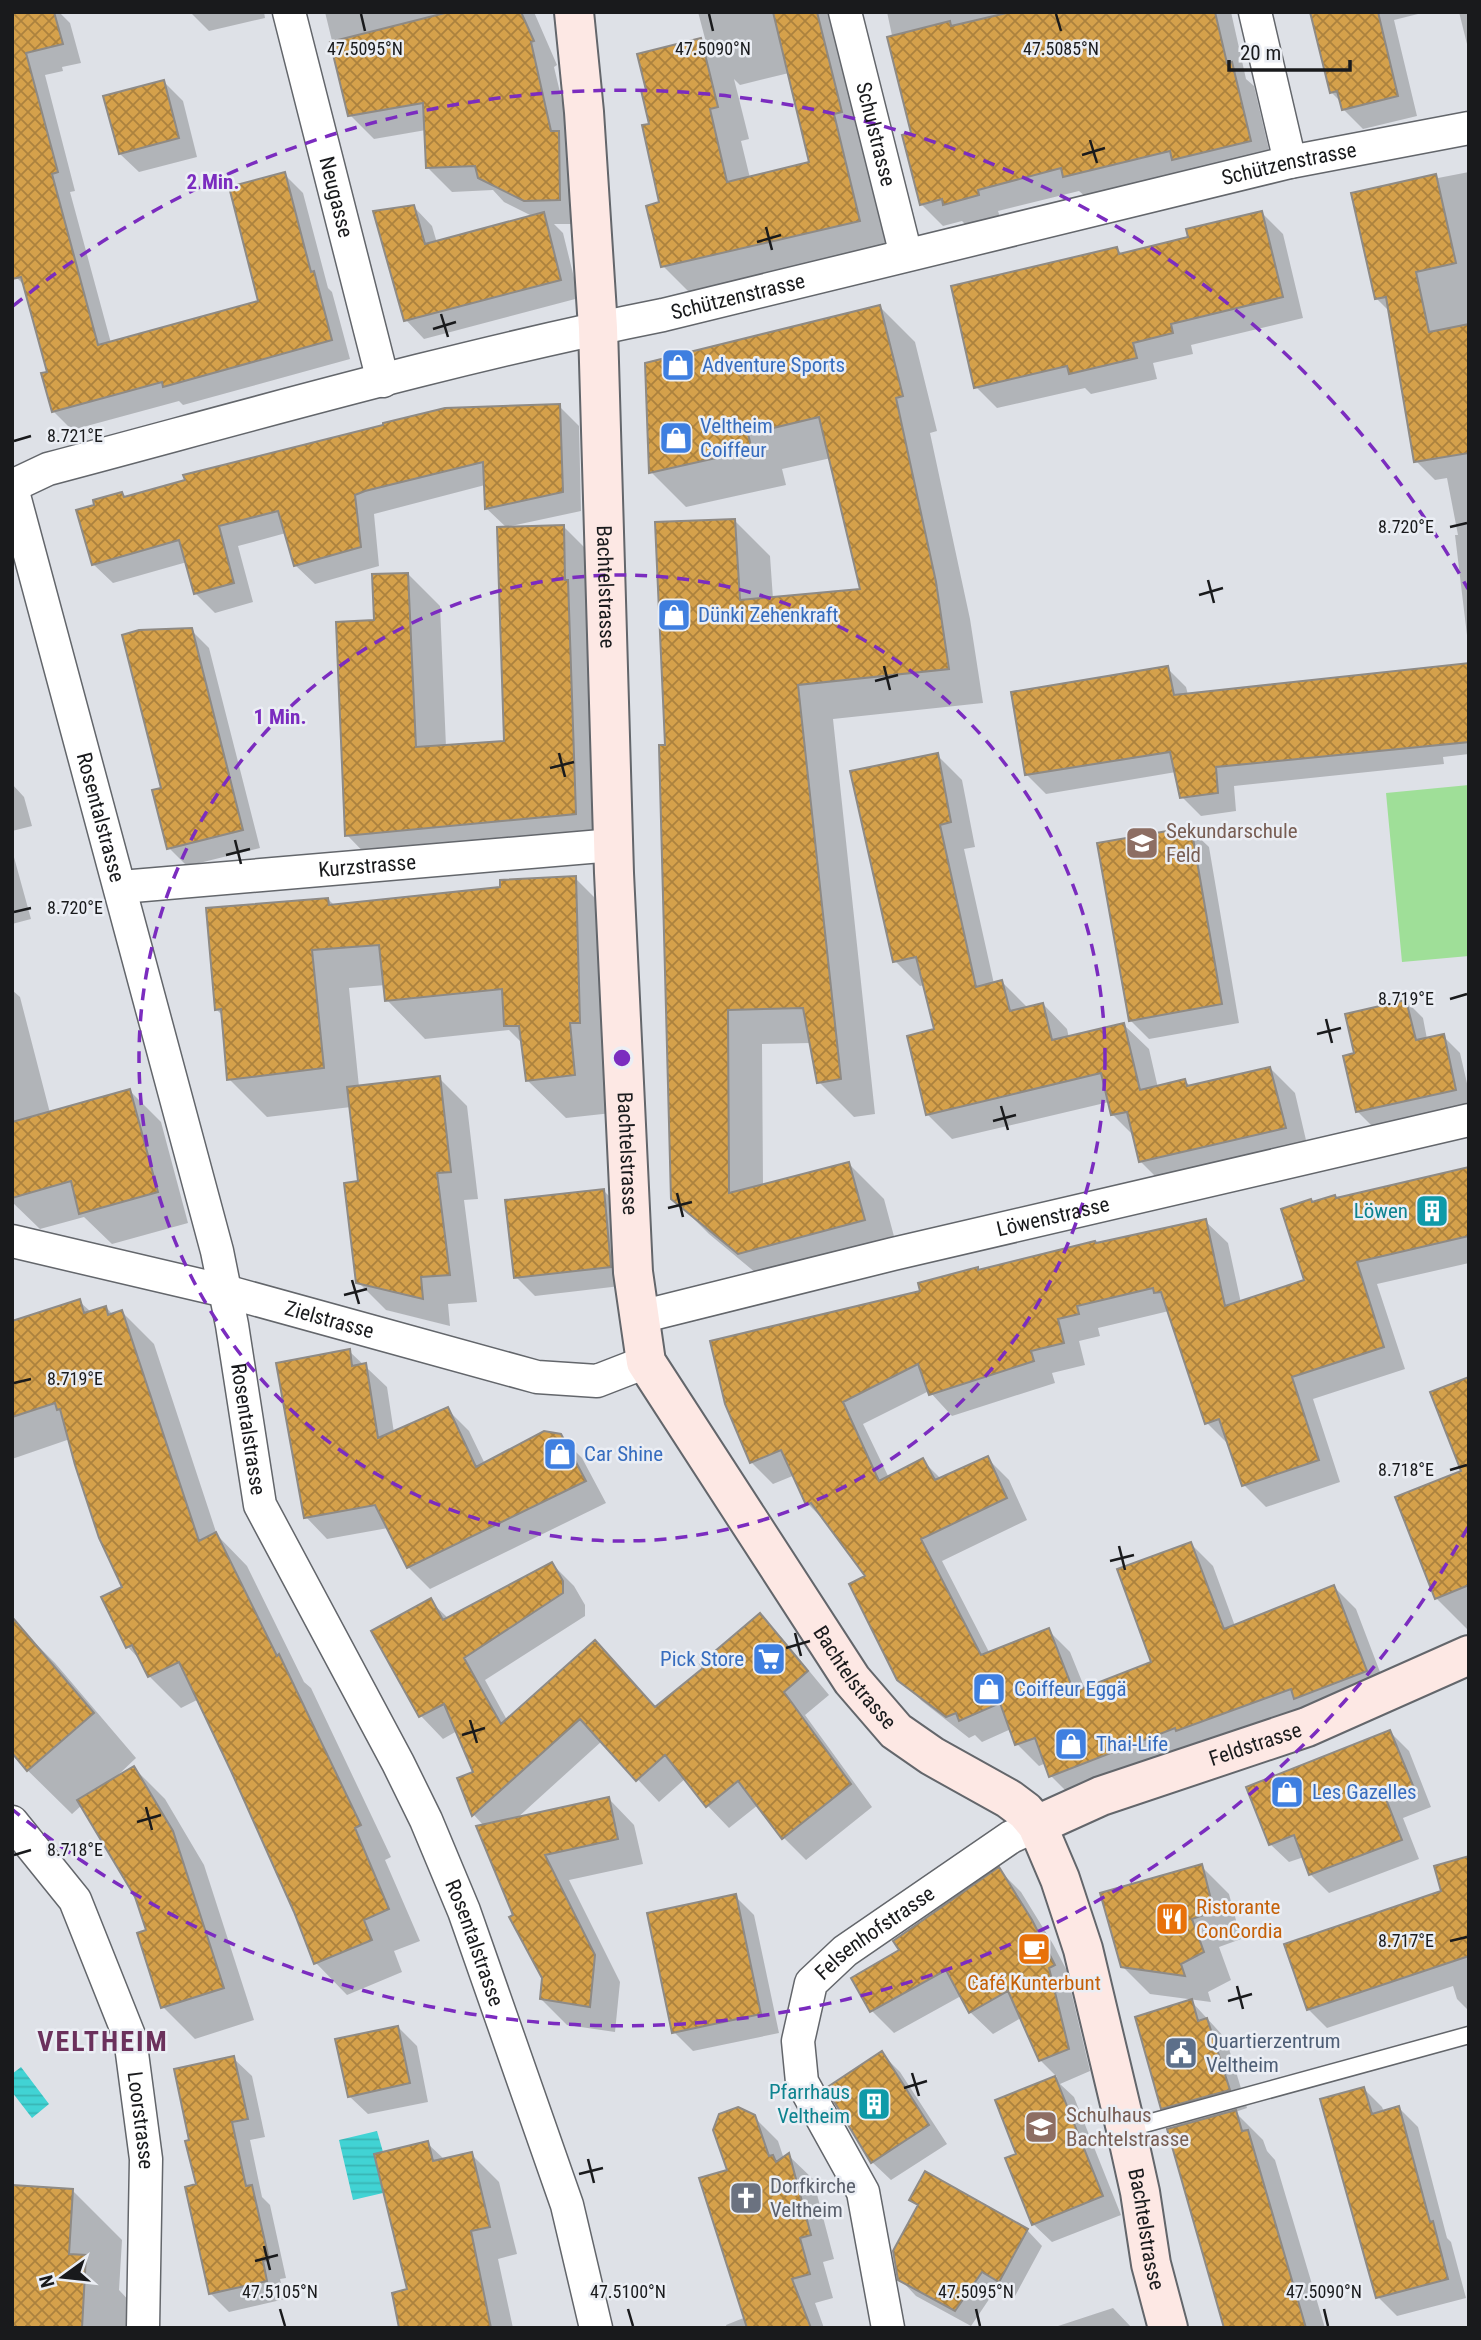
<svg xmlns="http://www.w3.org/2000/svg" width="1481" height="2340" viewBox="0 0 1481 2340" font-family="'Roboto Condensed',sans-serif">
<defs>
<pattern id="water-rules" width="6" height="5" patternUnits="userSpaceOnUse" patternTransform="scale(1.75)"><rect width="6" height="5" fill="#41d3d4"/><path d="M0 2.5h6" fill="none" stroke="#38b5b5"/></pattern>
<pattern id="building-cross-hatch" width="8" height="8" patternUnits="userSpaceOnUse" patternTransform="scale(1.75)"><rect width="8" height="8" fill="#d5a14b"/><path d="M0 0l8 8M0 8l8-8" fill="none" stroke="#ac823e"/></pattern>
</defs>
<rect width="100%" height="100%" fill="#dee1e7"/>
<path fill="#9fdf98" d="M1469,785V956L1402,962L1386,793Z"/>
<path fill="url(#water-rules)" d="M21,2067L49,2104L32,2118L12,2092V2074Z
M377,2131L383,2152L374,2154L383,2193L353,2200L339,2140Z"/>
<path fill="#0003" fill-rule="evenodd" d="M23,12H59L70,23L81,63L62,67L63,71L45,75L75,191L70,192L111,343L261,302L284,174L303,193L328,288L332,292L350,359L183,405L179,401L72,430L53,411L49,373L25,286L17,278Z
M264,12L265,18L209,31L190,12Z
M325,12H534L557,65L554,67L573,147L584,224H554L563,233L579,298L424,339L406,320L414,207L432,226L437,243L534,217L504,202L493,190L452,192L428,168L426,130L374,139L350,115Z
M698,12H840L891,253L695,298L663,266L661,204L648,91L701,40L707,46ZM789,73L811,163L750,178L741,141L749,139L734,79L740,85Z
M887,12H1231L1246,79L1254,86L1272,163L1087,198L1079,191L998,211L1000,217L967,226L962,221L943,226L921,204L913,134Z
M1312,12H1426L1394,20L1417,116L1363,129L1343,109L1341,102L1331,92Z
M1459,12H1469V52Z
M164,82L183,101L197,157L139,172L120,154Z
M1469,172V652L1455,535H1458L1447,478L1435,480L1416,461L1390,312L1376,298L1435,176L1438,178Z
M1262,213L1283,234L1303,318L1191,345L1193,354L1153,363L1157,379L1091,394L1085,388L997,408L976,387L1117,249L1123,255L1191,239Z
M880,307L915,342L937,431L930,433L970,619L983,703L833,719L875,1114L854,1117L819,1082L811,1043L762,1044L763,1186L849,1164L884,1199L899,1255L774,1288L709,1234L673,1198L735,521L770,556L773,599L862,591L831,458L782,469L786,485L686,507L651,472Z
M559,406L579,426L581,511L511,526V528L563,526L595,558L607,845L378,867L347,835L376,622L408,574L440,606L446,747L505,743L507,528L486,508L485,485L374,514L379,566L315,584L295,565L286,533L238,546L253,602L215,613L195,593L187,562L113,583L93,564L96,506L122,494L126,498Z
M191,630L209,648L260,848L187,866L169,848L163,789Z
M1469,664V754L1443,757L1444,764L1234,786L1236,811L1201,816L1182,797L1176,772L1046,794L1027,775L1167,668L1186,687L1188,695Z
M937,755L962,780L975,847L964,849L994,984L1002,982L1028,1008L1043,1004L1067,1029L1069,1038L1124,1025L1149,1049L1158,1088L1185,1081L1191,1087L1270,1068L1295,1093L1309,1153L1165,1186L1140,1161L1134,1136L1113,1115L1109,1102L952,1139L928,1115L936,1030L925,985L920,986L895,961Z
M12,784L24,797L32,826L12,831Z
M1190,829L1209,847L1239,1023L1149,1039L1130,1020Z
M12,850L31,919L12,924L13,891Z
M575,878L613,916L612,1113L566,1118L527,1080L523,1044L509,1030L425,1039L387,1000L386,985L349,988L359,1087L439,1078L467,1106L478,1199L464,1200L477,1302L448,1304L450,1326L386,1310L358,1282L360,1183L351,1107L267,1117L229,1079L223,1016L216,1009L328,899L335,906L502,889Z
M12,990L20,997L50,1113L130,1091L161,1122L188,1223L112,1244L84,1217L40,1229L12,1202Z
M1406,1001L1423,1018L1427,1039L1443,1036L1460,1053L1469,1092V1108L1374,1128L1357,1111V1054Z
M1469,1180V1263L1377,1284L1405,1369L1313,1399L1340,1482L1266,1507L1244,1485L1230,1446L1207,1423L1169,1311L1098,1328L1100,1336L1079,1341L1085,1365L1052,1373L1055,1383L952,1416L929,1391L863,1424L889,1478L923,1461L941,1479L987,1458L1009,1480L1027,1520L942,1561L990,1654L1048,1630L1070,1652L1085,1689L1154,1663L1191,1544L1213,1566L1235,1626L1334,1587L1356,1609L1388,1693L1073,1798L1051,1776L1046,1763L1039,1766L1017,1744L1011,1729L982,1742L975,1735L969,1738L922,1701L899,1679L868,1577L830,1526L808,1504L795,1475L773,1484L751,1462L922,1292L980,1272L1205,1221L1228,1243L1241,1303L1306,1281L1313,1204Z
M603,1190L622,1209L629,1285L535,1296L516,1277Z
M79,1301L91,1312L106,1307L113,1315L122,1312L154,1344L217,1535L247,1566L304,1682L311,1688L391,1857L385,1860L420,1941L394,1951L402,1972L347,1995L316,1963L296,1912L199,1699L181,1708L149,1676L142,1662L128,1647L104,1598L125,1588L70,1439L12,1459V1323Z
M349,1351L387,1387L394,1433L447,1409L469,1431L485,1464L560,1436L582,1458L606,1503L430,1589L408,1567L388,1528L327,1539L306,1517Z
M1469,1379V1631L1436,1598L1463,1472Z
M552,1564L574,1586L585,1605V1616L485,1680L507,1720L595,1642L656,1708L706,1668L759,1616L782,1638L829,1695L805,1715L872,1807L806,1860L784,1838L758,1805L729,1828L707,1805L686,1778L659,1802L602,1741L516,1819L609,1799L634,1825L643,1864L569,1880L620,1982L615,2032L567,2025L541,1999L544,1978L515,1916L484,1826L474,1815L459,1779L475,1773L457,1731L443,1739L421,1716L374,1632L430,1601L449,1619Z
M12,1620L55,1663L136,1758L117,1776L118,1777L134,1768L165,1799L204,1865L254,2020L195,2039L163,2007L139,1934L148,1931L136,1896L82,1805L72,1814L12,1755Z
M1390,1732L1409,1751L1431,1807L1403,1818L1419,1859L1329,1893L1310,1874L1304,1857L1289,1862L1270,1844Z
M1469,1857V2011L1457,1999L1453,1986L1327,2028L1308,2009L1443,1892Z
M1201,1866L1229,1894L1241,1939L1219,1947L1231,1980L1208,1992L1211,2002L1150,1994L1122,1966Z
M999,1870L1021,1892L1053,1944L1076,1988L1071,1991L1090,2071L1060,2084L1074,2097L1121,2215L1052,2242L1033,2224L1019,2155L997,2101L1057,2077L1040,2060L1021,2018L993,2034L970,2012L961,1996L894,2033L872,2011L901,1951Z
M735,1896L754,1915L779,2033L693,2051L674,2032Z
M1191,2001L1226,2039L1247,2108L1235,2112L1263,2140L1267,2151L1275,2160L1325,2328H1226L1181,2127L1162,2108Z
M398,2027L417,2046L428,2102L368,2114L349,2096Z
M882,2054L900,2072L947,2144L891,2180L872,2162Z
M233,2058L252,2076L265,2137L250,2140L262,2197L270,2205L286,2278L280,2279L285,2299L229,2312L211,2294L191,2141Z
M1364,2089L1382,2107L1384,2112L1399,2108L1418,2127L1447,2238L1451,2242L1466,2298L1397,2316L1378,2297Z
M754,2117L778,2141L784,2159L789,2156L813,2179L834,2259L823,2262L833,2298L815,2303L824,2328H727L726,2325L746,2317L729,2171Z
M427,2143L445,2160L471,2154L499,2182L517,2254L498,2259L513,2328H401L409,2291Z
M72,2190L122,2240L119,2290L135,2307L134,2328H12Z
M911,2199L1027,2230L1042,2246L1015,2296L998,2286L971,2326L916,2296L900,2279L919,2207Z
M1113,2308L1132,2328H1052Z"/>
<path fill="url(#building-cross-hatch)" stroke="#8e8a85" stroke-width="2" d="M12,12H54L63,44L26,53L58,172L52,174L98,345L258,301L229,187L285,172L311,272L314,271L332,340L163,387L162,382L52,412L41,373L47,372L21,277L12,279Z
M449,12H521L534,41L531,42L551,131H559L560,200L524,201L478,178L475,166L426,168L423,103L348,116L330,42Z
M773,12H817L842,112L834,114L860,221L661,267L646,206L659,202L642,125L649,124L641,90H646L637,54L701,38L718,107L710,109L727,182L809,162Z
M1011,12H1215L1227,63L1232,62L1251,141L1172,160L1170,151L1063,177L1061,168L978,190L979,195L943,205L942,199L920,205L902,135L911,133L887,37L950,21L951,26Z
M1310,12H1378L1398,96L1342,110L1337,91L1330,93Z
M164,80L179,138L119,154L103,96Z
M1436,174L1456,263L1416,272L1429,332L1469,324V453L1414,462L1386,297L1375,299L1351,193Z
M414,205L425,244L544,212L561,280L404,321L373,211Z
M1262,211L1283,297L1171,324L1173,333L1133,343L1137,358L1069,374L1067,366L974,388L951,286L1117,247L1119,254L1188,237L1186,229Z
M880,305L903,396L896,398L936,582L949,669L798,685L841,1079L817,1083L803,1008L728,1010L729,1193L849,1162L865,1220L738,1254L671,1199L659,745H665L655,522L735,519L740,600L860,589L819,417L748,434L752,450L649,473L645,363Z
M560,404L563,492L485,509L483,462L365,491L355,495L361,547L294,566L278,511L219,526L234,583L194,594L179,540L92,565L76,510L94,505L93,500L122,492L124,497L185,480L183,475L383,425V423L445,408Z
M564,525L565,580H568L576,814L345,836L336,622L374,620L372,574L408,573L416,747L504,741L497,527Z
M192,628L243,830L167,849L152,790L161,788L122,635L139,630Z
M1469,663V742L1216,767L1218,793L1180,798L1170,752L1025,775L1011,692L1168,666L1174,695Z
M938,753L951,822L940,825L976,987L1002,980L1010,1011L1043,1003L1052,1040L1124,1023L1140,1090L1185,1079L1187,1086L1270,1067L1286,1128L1139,1162L1127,1112L1111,1115L1101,1073L926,1115L907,1036L934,1029L916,957L893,962L850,771Z
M1191,827L1222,1004L1129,1021L1097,843Z
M576,876L580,1023H570L575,1075L526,1081L519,1026H504L502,989L385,1001L379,945L312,950L324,1068L227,1080L221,1009L215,1010L206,908L328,898L329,905L500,887V880Z
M1406,1000L1416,1040L1444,1034L1456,1090L1356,1112L1343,1056L1354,1053L1345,1014Z
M440,1076L451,1172L437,1173L450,1275L421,1277L423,1299L356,1283L344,1183L358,1181L347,1087Z
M130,1089L158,1192L79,1214L71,1181L12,1198V1122Z
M1469,1167V1236L1357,1262L1384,1347L1292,1377L1319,1460L1242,1486L1219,1419L1205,1424L1161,1292L1154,1293L1153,1288L1077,1306L1079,1314L1058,1319L1064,1343L1031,1351L1034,1361L929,1395L918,1364L843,1402L879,1481L923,1458L935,1480L988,1456L1007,1498L921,1539L981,1655L1049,1628L1074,1692L1151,1662L1117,1569L1191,1542L1224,1629L1334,1585L1367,1671L1294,1699L1291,1689L1176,1731L1175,1728L1049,1777L1035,1738L1015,1745L1000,1703L959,1721L956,1713L946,1717L897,1680L849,1584L865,1576L811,1503L806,1505L781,1450L750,1463L725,1404L710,1341L920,1291L918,1283L978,1267V1270L1095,1241L1096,1243L1206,1219L1225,1306L1304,1280L1281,1209L1311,1199L1312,1202L1335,1195L1336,1198Z
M604,1189L611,1267L514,1278L505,1200Z
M80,1299L84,1313L106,1306L108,1315L122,1310L199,1541L216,1532L277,1656L279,1654L361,1825L355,1828L389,1909L364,1920L372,1940L314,1964L294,1912L231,1771L179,1662L148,1677L132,1645L126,1648L101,1597L122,1587L99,1538L75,1465L60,1409L57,1410L55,1403L12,1417V1321Z
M350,1349L352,1366L366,1363L378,1438L448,1407L476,1467L544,1431L561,1434L586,1481L407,1568L375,1505L304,1518L276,1363Z
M1469,1377V1585L1435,1599L1395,1497L1461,1471L1430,1392Z
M552,1562L563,1581V1593L464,1658L501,1724L595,1640L655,1707L703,1668L700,1664L760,1613L808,1671L784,1692L851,1784L782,1839L738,1781L706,1807L665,1755L636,1781L580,1719L472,1816L457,1778L473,1772L444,1704L419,1717L371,1631L431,1598L443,1620Z
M12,1617L94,1713L27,1771L12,1753Z
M1390,1730L1414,1788L1386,1799L1402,1840L1309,1875L1294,1835L1269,1845L1246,1787Z
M134,1766L173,1831L224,1988L161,2008L137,1933L146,1930L135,1897L77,1800Z
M609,1797L618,1839L545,1855L595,1955L590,2007L540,1999L542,1978L509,1917L513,1915L476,1826Z
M1469,1856V1956L1307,2010L1284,1944L1441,1891L1434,1866Z
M1202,1864L1214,1911L1192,1919L1204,1952L1181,1964L1185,1976L1121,1967L1100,1893Z
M999,1867L1032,1920L1055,1965L1049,1968L1069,2049L1039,2061L1008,1991L969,2013L946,1970L870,2012L851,1978L899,1950L893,1941Z
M736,1894L761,2014L672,2033L647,1913Z
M1192,1999L1198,2021L1207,2018L1230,2090L1161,2109L1135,2017Z
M398,2026L410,2083L348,2097L335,2039Z
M882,2051L929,2125L871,2163L826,2088Z
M234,2056L248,2119L232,2122L246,2186L252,2185L269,2259L263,2261L267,2281L209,2294L185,2187L196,2184L185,2141L189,2140L174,2069Z
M1055,2076L1103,2196L1032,2225L1005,2158L1016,2154L995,2100Z
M1364,2087L1372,2114L1399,2106L1430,2222L1433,2221L1448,2279L1376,2298L1320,2099Z
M738,2107L755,2115L769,2156L773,2155L776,2162L789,2153L811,2235L800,2238L810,2274L792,2279L811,2328H747L699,2178L727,2170L713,2130L719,2114Z
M1236,2110L1242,2131L1248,2130L1306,2328H1224L1167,2129Z
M428,2141L433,2161L472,2152L490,2227L471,2231L491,2328H399L392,2293L407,2289L374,2154Z
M925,2171L1028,2229L999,2282L982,2272L955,2311L898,2280L893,2251L918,2205L909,2200Z
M12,2185L73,2189L69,2254L86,2255L82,2328H12Z"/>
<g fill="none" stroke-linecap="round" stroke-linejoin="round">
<defs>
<path id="lane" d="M1126,2129L1469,2035"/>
<g id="street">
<path id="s1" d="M289,12L383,381"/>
<path id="s2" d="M845,12L906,255"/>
<path d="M1255,12L1290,162"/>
<path id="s3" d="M12,486L48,469C252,415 456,356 663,315L1290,162L1469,128"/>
<path id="s4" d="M12,488L217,1251L232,1325L260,1505L398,1763L426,1820L464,1911L567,2205L596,2328"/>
<path id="s5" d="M121,887L613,845"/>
<path id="s6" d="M12,1241L225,1291L537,1377L597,1381L646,1362"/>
<path id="s7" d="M640,1317L893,1254L1469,1120"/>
<path id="s8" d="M12,1822L75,1900L130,2038L146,2159L143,2328"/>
<path id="s9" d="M888,2328L863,2192L802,2082L798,2041L811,1983L845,1951L1011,1837L1037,1825"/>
</g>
<g id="secondary">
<path id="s10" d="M574,12L584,112L598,328L614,873L633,1272L646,1362L852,1680L896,1731L932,1756L1009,1799L1025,1811L1037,1825L1060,1879L1083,1949L1126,2129L1140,2192L1151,2264L1168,2328"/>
<path id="s11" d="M1037,1825L1101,1796L1307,1727L1469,1655"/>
</g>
</defs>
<use href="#lane" stroke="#63666b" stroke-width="19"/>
<use href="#street" stroke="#63666b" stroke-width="35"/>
<use href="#secondary" stroke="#63666b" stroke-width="42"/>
<use href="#lane" stroke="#fff" stroke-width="16"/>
<use href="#street" stroke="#fff" stroke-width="32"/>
<use href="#secondary" stroke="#fde8e4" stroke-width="38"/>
</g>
<path fill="none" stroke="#191a1c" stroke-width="2.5" d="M361,14L365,31M709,14L713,31M1056,14L1061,31M1090,140L1097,163M1082,155L1105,148M766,227L772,250M757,242L781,235M441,314L448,337M433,329L456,322M14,441L31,436M1450,527L1467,523M1208,580L1214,603M1199,595L1223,588M884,666L890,690M875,681L898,675M559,753L565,777M550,768L574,762M235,840L241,864M226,855L250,849M14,912L31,908M1450,999L1467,994M1326,1019L1332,1043M1317,1034L1341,1028M1001,1106L1008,1130M993,1121L1016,1115M677,1193L683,1217M668,1208L692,1202M352,1280L359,1304M344,1295L367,1289M14,1383L31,1379M1450,1470L1467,1465M1119,1546L1125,1570M1110,1561L1134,1555M795,1633L801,1656M786,1648L810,1641M470,1720L477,1743M462,1735L485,1728M146,1807L152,1830M137,1822L161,1815M14,1855L31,1850M1450,1941L1467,1937M1237,1986L1243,2009M1228,2001L1252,1994M912,2073L919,2096M904,2088L927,2081M588,2159L594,2183M579,2174L603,2168M264,2246L270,2270M255,2261L278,2255M280,2309L285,2326M628,2309L633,2326M976,2309L980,2326M1324,2309L1328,2326"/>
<g fill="none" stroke="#7b2cbf" stroke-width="3.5" stroke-dasharray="12 9">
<circle cx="622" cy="1058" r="483"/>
<path d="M1468 1527A967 967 0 0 1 13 1810M13 306A967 967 0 0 1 1468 589"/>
</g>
<defs>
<symbol id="shop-square" viewBox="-11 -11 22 22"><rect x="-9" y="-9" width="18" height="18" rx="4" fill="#3f7fe0" stroke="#ebeef4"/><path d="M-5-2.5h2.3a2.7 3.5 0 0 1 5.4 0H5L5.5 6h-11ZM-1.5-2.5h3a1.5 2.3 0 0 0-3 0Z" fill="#fff"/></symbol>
<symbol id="school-square" viewBox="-11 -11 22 22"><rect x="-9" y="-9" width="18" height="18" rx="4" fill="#8d6e63" stroke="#ebeef4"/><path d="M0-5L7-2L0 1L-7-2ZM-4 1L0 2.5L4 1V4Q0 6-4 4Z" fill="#fff"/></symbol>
<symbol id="building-square" viewBox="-11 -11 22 22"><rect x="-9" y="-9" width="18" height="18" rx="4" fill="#0f9aa8" stroke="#ebeef4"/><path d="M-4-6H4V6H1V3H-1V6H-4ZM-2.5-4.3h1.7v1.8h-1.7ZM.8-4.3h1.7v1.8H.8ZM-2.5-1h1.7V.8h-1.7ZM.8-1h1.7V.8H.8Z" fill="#fff"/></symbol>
<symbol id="supermarket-square" viewBox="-11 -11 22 22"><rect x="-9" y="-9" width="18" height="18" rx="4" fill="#3f7fe0" stroke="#ebeef4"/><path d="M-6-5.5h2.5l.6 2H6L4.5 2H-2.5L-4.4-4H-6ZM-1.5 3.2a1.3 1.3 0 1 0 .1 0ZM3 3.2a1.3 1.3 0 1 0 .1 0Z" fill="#fff"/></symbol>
<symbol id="restaurant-square" viewBox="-11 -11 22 22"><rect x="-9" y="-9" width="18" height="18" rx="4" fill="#e8710a" stroke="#ebeef4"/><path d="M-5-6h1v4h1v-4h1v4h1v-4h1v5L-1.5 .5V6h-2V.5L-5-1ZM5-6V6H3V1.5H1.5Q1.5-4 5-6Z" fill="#fff"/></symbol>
<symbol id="cafe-square" viewBox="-11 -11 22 22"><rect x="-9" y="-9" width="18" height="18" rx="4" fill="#e8710a" stroke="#ebeef4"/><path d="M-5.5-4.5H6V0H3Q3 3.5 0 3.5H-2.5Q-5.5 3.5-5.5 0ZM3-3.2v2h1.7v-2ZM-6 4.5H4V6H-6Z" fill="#fff"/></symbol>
<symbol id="civic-square" viewBox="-11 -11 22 22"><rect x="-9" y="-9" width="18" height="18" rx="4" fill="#5c6f8a" stroke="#ebeef4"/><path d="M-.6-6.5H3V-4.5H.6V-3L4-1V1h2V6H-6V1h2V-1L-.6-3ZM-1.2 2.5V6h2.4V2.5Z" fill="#fff"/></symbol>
<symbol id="church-square" viewBox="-11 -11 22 22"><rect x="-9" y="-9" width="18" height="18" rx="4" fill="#6b7280" stroke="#ebeef4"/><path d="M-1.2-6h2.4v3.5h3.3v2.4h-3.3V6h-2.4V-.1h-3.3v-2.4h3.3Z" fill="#fff"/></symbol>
</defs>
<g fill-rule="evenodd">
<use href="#shop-square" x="659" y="346" width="38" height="38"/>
<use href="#shop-square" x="657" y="419" width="38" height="38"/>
<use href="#shop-square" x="655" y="596" width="38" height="38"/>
<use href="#school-square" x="1123" y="824" width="38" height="38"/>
<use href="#building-square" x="1413" y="1192" width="38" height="38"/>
<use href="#shop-square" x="541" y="1435" width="38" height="38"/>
<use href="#supermarket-square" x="750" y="1640" width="38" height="38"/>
<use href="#shop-square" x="970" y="1670" width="38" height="38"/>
<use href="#shop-square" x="1052" y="1725" width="38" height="38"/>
<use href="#shop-square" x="1268" y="1773" width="38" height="38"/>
<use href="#restaurant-square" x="1153" y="1900" width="38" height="38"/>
<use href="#cafe-square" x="1015" y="1930" width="38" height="38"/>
<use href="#civic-square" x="1162" y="2034" width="38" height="38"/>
<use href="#building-square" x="855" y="2085" width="38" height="38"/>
<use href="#school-square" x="1022" y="2108" width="38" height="38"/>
<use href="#church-square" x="727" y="2179" width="38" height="38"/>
</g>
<g text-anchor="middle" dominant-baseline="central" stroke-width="5" stroke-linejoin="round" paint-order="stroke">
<g font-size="21" fill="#191a1c" stroke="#ebeef4">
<text stroke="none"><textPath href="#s2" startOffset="126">Schulstrasse</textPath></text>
<text stroke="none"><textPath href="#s3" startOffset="1318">Schützenstrasse</textPath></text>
<text stroke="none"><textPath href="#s1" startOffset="191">Neugasse</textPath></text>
<text stroke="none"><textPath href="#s3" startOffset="751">Schützenstrasse</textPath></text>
<text stroke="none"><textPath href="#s10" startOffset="576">Bachtelstrasse</textPath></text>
<text stroke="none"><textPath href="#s4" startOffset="341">Rosentalstrasse</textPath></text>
<text stroke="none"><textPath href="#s5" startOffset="247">Kurzstrasse</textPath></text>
<text stroke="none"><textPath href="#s10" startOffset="1143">Bachtelstrasse</textPath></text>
<text stroke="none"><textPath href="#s7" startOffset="425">Löwenstrasse</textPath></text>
<text stroke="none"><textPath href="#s6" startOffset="327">Zielstrasse</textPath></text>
<text stroke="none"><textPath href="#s4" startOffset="971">Rosentalstrasse</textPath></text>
<text stroke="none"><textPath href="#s10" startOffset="1731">Bachtelstrasse</textPath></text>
<text stroke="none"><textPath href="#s11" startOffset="233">Feldstrasse</textPath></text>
<text stroke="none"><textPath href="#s9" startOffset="446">Felsenhofstrasse</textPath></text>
<text stroke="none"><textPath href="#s4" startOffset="1536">Rosentalstrasse</textPath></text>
<text stroke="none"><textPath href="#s8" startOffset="332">Loorstrasse</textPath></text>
<text stroke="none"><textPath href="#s10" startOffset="2389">Bachtelstrasse</textPath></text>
</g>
<g font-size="21" fill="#366cbe" stroke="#ebeef4" text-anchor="start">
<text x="702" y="365">Adventure Sports</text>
<text x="700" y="426">Veltheim<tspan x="700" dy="24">Coiffeur</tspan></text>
<text x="698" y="615">Dünki Zehenkraft</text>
<text x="584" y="1454">Car Shine</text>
<text x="744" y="1659" text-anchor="end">Pick Store</text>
<text x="1014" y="1689">Coiffeur Eggä</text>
<text x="1096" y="1744">Thai-Life</text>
<text x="1312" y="1792">Les Gazelles</text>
</g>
<g font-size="21" fill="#785e54" stroke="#ebeef4" text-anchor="start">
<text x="1166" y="831">Sekundarschule<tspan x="1166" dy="24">Feld</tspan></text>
<text x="1066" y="2115">Schulhaus<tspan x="1066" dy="24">Bachtelstrasse</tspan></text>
</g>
<g font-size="21" fill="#0d838f" stroke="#ebeef4" text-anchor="end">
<text x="1408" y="1211">Löwen</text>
<text x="850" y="2092">Pfarrhaus<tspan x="850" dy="24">Veltheim</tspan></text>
</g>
<g font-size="21" fill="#c56008" stroke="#ebeef4" text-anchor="start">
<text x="1196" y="1907">Ristorante<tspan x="1196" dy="24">ConCordia</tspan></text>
<text x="1034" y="1983" text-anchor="middle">Café Kunterbunt</text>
</g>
<g font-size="21" fill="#4e5e75" stroke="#ebeef4" text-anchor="start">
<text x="1206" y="2041">Quartierzentrum<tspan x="1206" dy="24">Veltheim</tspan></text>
</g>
<g font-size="21" fill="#5b616d" stroke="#ebeef4" text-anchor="start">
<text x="770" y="2186">Dorfkirche<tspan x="770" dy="24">Veltheim</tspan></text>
</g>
<g font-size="28" font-weight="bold" letter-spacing="2" fill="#6b315c" stroke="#ebeef4">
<text x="103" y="2041">VELTHEIM</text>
</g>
</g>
<g font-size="18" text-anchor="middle" fill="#191a1c" stroke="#ebeef4" stroke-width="5" stroke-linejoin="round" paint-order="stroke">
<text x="1061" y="55">47.5085°N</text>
<text x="365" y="55">47.5095°N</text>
<text x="713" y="55">47.5090°N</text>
<text x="75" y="442">8.721°E</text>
<text x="1406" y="533">8.720°E</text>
<text x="75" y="914">8.720°E</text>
<text x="1406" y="1005">8.719°E</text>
<text x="75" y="1385">8.719°E</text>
<text x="1406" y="1476">8.718°E</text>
<text x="75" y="1856">8.718°E</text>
<text x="1406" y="1947">8.717°E</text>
<text x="280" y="2298">47.5105°N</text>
<text x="628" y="2298">47.5100°N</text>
<text x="976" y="2298">47.5095°N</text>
<text x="1324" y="2298">47.5090°N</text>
</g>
<circle cx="622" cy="1058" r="10" fill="#7b2cbf" stroke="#ebeef4" stroke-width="3.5"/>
<g font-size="21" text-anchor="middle" font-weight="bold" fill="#7b2cbf" stroke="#ebeef4" stroke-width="5" stroke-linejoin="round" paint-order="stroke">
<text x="213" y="189">2 Min.</text>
<text x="280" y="724">1 Min.</text>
</g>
<rect width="1481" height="2340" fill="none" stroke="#191a1c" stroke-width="28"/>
<g transform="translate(63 2277) rotate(255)" stroke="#ebeef4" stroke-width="5" paint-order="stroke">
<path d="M0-5L12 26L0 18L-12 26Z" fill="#191a1c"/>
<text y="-10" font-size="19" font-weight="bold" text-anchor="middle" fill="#191a1c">N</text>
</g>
<path d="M1229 60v10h121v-10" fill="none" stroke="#191a1c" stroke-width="3.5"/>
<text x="1240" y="60" font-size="21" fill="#191a1c" stroke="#ebeef4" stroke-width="5" paint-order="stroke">20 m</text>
</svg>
